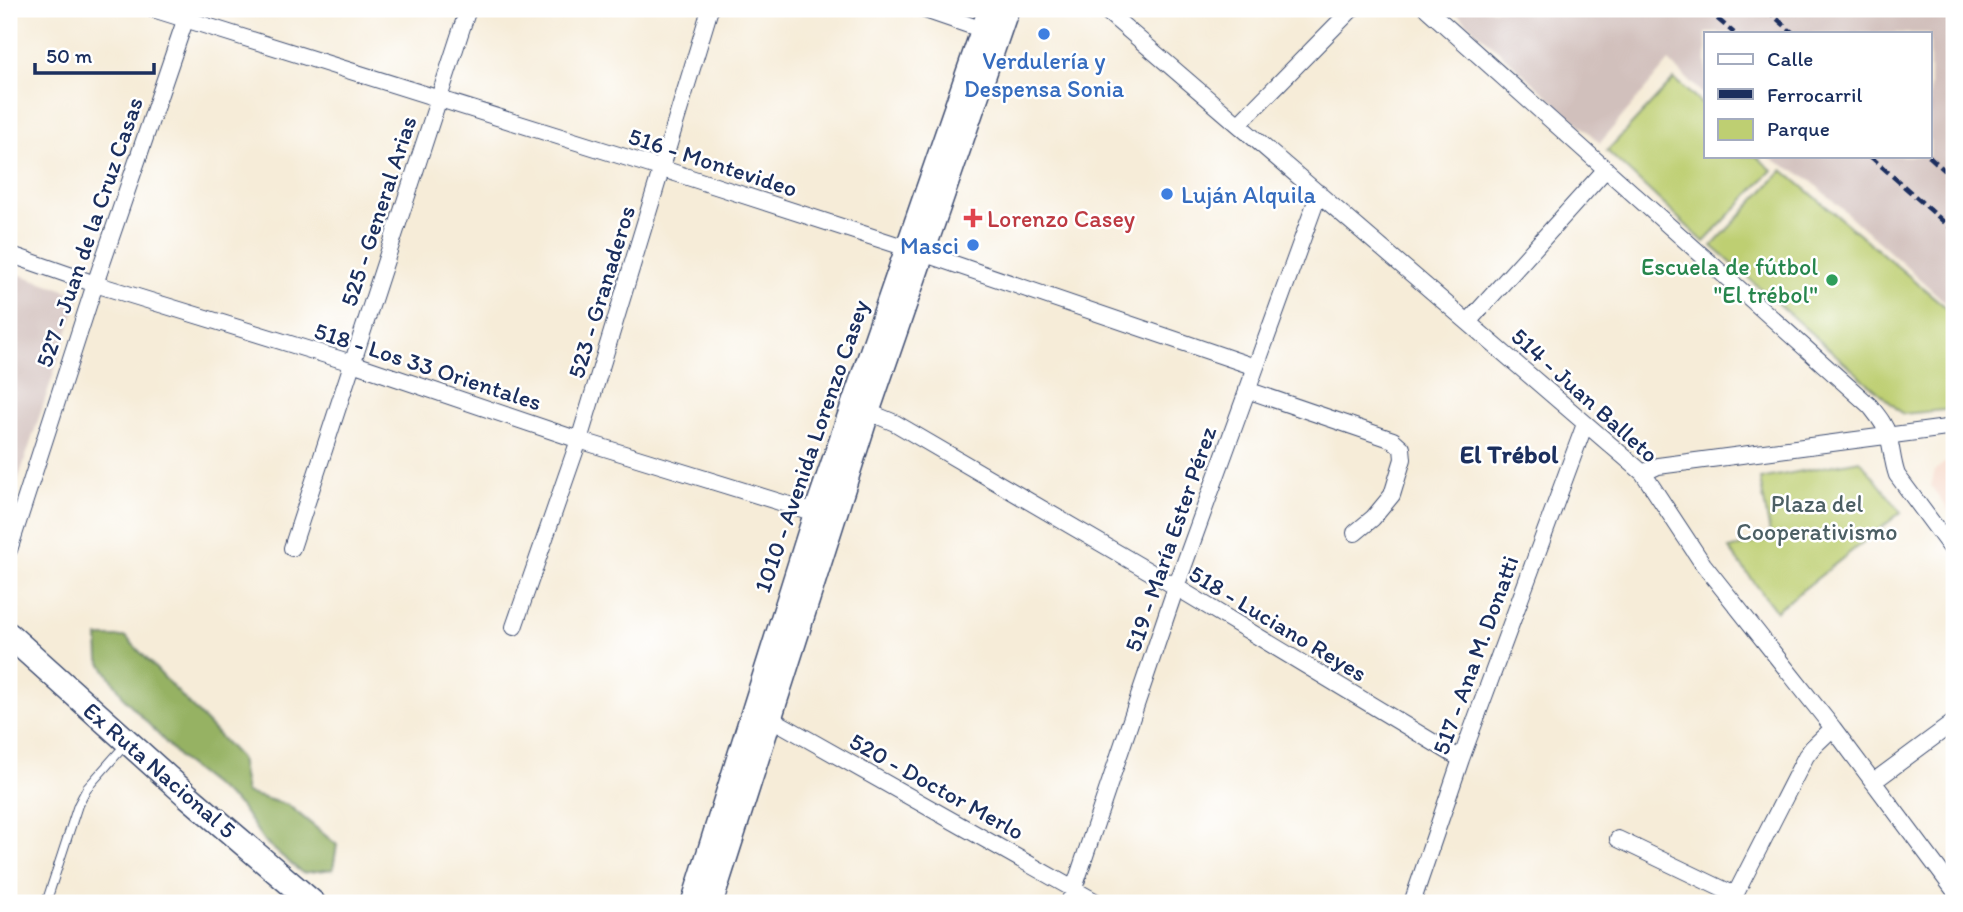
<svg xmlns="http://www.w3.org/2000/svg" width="1963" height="912" viewBox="0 0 1963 912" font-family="Itim,sans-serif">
<rect width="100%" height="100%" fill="#fff"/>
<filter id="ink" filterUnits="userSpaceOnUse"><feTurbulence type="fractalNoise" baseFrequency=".0143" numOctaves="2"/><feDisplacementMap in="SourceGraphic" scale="14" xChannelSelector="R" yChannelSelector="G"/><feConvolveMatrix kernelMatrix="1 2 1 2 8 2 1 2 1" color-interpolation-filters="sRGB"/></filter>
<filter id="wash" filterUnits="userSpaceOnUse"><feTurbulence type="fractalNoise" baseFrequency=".00686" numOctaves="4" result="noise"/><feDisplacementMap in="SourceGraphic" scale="28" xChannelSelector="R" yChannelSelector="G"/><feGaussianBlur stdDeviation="1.57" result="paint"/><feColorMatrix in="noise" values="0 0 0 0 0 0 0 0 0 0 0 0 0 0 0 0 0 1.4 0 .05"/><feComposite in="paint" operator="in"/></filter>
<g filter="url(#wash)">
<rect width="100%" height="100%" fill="#f6ecd8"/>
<path fill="#f5d3c1" d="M1954,456V518L1931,486L1935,470Z"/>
<path fill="#d1c0bc" d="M1452,9H1954V310L1808,178L1766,156H1930V33H1706V97L1669,61L1600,143Z
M9,271L80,295L9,507Z"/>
<path fill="#becf72" stroke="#6c7f68" stroke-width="2" d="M1674,79L1706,108V156H1756L1772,170L1704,242L1607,151Z
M1783,170L1954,314V409L1903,414L1712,246Z
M1860,460L1901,512L1776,611L1729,549L1771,539L1760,479Z"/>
<path fill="#96b264" stroke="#587061" stroke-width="2" d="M98,637H126L240,758L246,793L288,805L337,845L333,869L302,873L264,841L240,806L185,763L125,699L99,660Z"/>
</g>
<g filter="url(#ink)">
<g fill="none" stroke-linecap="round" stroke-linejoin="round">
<defs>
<path id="lane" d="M46,903L78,805L87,788L126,744"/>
<path id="street" d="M153,9L663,169L922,253L1255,367
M922,9L992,33
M1104,9L1643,473L1703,564L1833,728L1954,890
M1427,9L1870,406C1877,415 1885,424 1888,435C1892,448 1892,461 1897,475L1954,552
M1239,124L1352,9
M9,254L95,284L352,363L579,440L825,516
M1468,322L1606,169
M1247,390L1393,440L1402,448L1403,459L1392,495L1373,518L1355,533
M859,408L895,423L1176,587L1461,759
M1643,473L1658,466L1954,427
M292,548L468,9
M9,550L95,284L189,9
M514,627L579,440L710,9
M761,715L772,719L1098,903
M1873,782L1954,722
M1618,839L1735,895
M1069,903L1176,587L1319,193
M1412,903L1461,759L1585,424
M1731,903L1806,756L1813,747L1833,728"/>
<path id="secondary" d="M692,903L815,512L989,9
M712,903L869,411L1008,9"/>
<path id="primary" d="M9,635L188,796L313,903"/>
</defs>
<use href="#lane" stroke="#3c4b70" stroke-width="10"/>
<use href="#street" stroke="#3c4b70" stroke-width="18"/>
<use href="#secondary" stroke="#3c4b70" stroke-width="24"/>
<use href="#primary" stroke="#3c4b70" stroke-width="27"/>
<use href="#lane" stroke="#fff" stroke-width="8"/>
<use href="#street" stroke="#fff" stroke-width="16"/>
<use href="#secondary" stroke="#fff" stroke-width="21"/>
<use href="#primary" stroke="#fff" stroke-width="24"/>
<path stroke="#1b2f5e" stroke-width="4.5" stroke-dasharray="10 5" stroke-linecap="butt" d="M1706,9L1734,33
M1766,9L1793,33
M1870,156L1954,231
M1929,156L1954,179"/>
</g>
</g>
<g fill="#3f7fe0" stroke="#fff" stroke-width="2.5">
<circle cx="1044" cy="34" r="7"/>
<circle cx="1167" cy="194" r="7"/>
<circle cx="973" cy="245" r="7"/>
</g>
<path fill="#e0444e" stroke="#fff" stroke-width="2.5" d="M969.5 207.5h7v7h7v7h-7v7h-7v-7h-7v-7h7z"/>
<circle fill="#2e9e5b" stroke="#fff" stroke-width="2.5" cx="1832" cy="280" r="7"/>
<g text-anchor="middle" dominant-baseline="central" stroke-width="5" stroke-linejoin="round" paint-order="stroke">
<g font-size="24" fill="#366cbe" stroke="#fff">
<text x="1044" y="60">Verdulería y<tspan x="1044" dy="28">Despensa Sonia</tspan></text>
<text x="1181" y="194" text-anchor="start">Luján Alquila</text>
<text x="959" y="245" text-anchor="end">Masci</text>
</g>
<g font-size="24" fill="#1b2f5e" stroke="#fff">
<text transform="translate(713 162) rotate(18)">516 - Montevideo</text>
<text transform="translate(378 211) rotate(-72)">525 - General Arias</text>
<text transform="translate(89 232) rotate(-71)">527 - Juan de la Cruz Casas</text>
<text transform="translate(601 292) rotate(-73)">523 - Granaderos</text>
<text transform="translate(428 366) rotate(18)">518 - Los 33 Orientales</text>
<text transform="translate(1585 395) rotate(42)">514 - Juan Balleto</text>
<text transform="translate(811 446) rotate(-71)">1010 - Avenida Lorenzo Casey</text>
<text transform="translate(1170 539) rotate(-71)">519 - María Ester Pérez</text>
<text transform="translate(1278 623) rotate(31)">518 - Luciano Reyes</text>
<text transform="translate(1475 655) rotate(-70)">517 - Ana M. Donatti</text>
<text transform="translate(160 770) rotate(41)">Ex Ruta Nacional 5</text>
<text transform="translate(937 786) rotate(29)">520 - Doctor Merlo</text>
</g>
<g font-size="24" fill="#be3a42" stroke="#fff" text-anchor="start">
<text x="987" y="218">Lorenzo Casey</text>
</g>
<g font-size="24" fill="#27864d" stroke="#fff" text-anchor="end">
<text x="1818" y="266">Escuela de fútbol<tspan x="1818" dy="28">"El trébol"</tspan></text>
</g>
<g font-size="24" fill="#4c5f64" stroke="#fff">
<text x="1817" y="503">Plaza del<tspan x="1817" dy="28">Cooperativismo</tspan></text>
</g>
<g font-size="26" font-weight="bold" fill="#1b2f5e" stroke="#fff">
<text x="1509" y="454">El Trébol</text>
</g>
</g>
<rect width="1963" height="912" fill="none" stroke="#fff" stroke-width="35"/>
<rect x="1704" y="32" width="228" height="126" fill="#ffffff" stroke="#a4acbf" stroke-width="2"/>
<rect x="1718" y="54" width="35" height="10" fill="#ffffff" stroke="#a4acbf" stroke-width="2"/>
<text x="1767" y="66" font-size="21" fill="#1b2f5e">Calle</text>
<rect x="1718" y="89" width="35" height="10" fill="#1b2f5e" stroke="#a4acbf" stroke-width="2"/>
<text x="1767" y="102" font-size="21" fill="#1b2f5e">Ferrocarril</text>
<rect x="1718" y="119" width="35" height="21" fill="#becf72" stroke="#a4acbf" stroke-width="2"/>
<text x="1767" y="136" font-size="21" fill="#1b2f5e">Parque</text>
<path d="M35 63v10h119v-10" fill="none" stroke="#1b2f5e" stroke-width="3.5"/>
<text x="46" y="63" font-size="21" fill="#1b2f5e" stroke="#ffffff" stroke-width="5" paint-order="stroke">50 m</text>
</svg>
